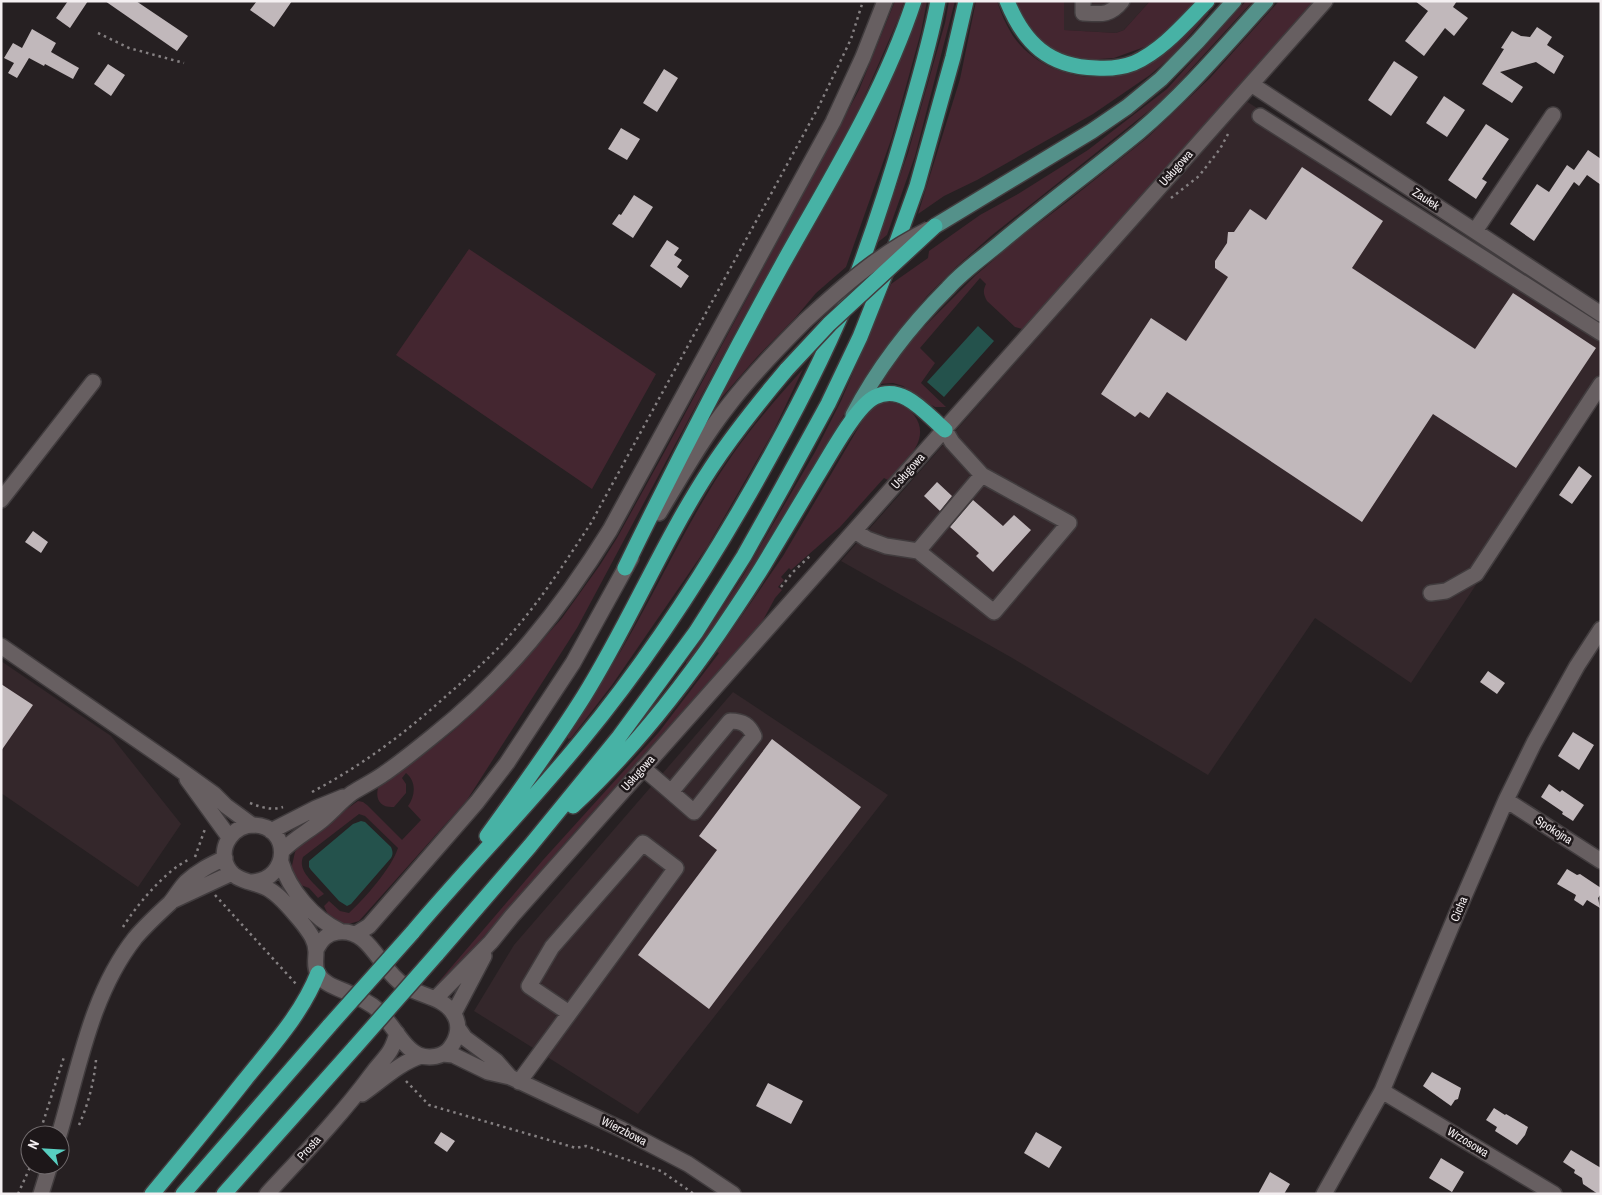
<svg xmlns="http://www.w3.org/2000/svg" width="1602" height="1195" viewBox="0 0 1602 1195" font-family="'Archivo Narrow',sans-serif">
<rect width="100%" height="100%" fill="#262022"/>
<path fill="#34272b" d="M1063,1H1150L1124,30L1116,33L1063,30Z
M1246,101L1601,326V396L1411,683L1315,618L1208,775L1014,659L841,561Z
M1,661L111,736L181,824L138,887L1,793Z
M733,692L888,795L638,1114L474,1011L514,945Z"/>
<path fill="#442630" d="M895,1H904L899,17L855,118L739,325L577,628L467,800L359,921L342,926L330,919L324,906L329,901L340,911L349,913C365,898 391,869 398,848L365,816L359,814L303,857C297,871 315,884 324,894L318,898L309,888L298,884L291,870L295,852L302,841L358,801L363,802L367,805L402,840L421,820L408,806C415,796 417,782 406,773L402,778L406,784V793L394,807C381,808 375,800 378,788L418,759L452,732L498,689L562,618L600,565L617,538L665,451L859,90Z
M922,1H927L921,32L892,137L846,267L816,293L796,317L757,357L722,397L706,422C733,372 760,322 788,272C838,184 889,98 922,1Z
M949,1H955L915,156L887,235L877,243L908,153L945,23Z
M976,1H997C1001,13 1006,25 1013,36C1044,80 1108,89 1153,61C1174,49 1190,30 1206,12L1209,13L1172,56L1150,75L1093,114L977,180L944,196L918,214L960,79Z
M1014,1H1064V30L1116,33L1124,30L1150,1H1199L1188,13L1147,46L1114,58L1085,60L1067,57L1047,46L1035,36L1025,24Z
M1246,1H1253L1177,84L1155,106L991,236L956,267L927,296L904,325L877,360L746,577L689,663L686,664V662L743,576L815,452L841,401L891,284L928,258L929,251L980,215L1018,194L1088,150L1167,89Z
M1279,1H1314L1026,326L1022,329L1015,327L987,301C983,294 983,290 986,284L980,278L920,348L935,363L921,383L946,407H935L924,401L903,386L893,383L880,384L911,340L976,275L1018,239L1067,202L1147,138L1210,78Z
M469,249L656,374L592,489L396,355Z
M803,369L773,432L707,547L612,685L571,738L568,739V736C586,707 605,678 622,649C660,584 690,515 733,454C754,424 778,397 803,369Z
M883,402C895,402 906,405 914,415C933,440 903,463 888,480L884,478L840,527L791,570L789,568L781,577L784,580L778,587L782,590L775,598L762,622L564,844L446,980L436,985L543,860L659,732L719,653L717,652L783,556L867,413L873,406Z"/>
<path fill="#24524c" d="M978,326L994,341L944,397L927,382Z
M361,821L365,822L391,847C393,852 393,854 391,858L351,904L347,906L339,901L311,870L309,867V861L353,824Z"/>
<path fill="#c1b8bb" d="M68,1H88L70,28L56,18Z
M105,1H136L188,36L177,51Z
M257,1H292L274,27L250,10Z
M1415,1H1457L1453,7L1468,18L1454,36L1445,28L1424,56L1405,41L1428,11Z
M1537,27L1552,37L1547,45L1564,56L1554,74L1536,62L1500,72L1523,87L1512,103L1482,84L1504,49L1501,48L1512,31L1521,36L1530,37Z
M32,29L56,43L51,52L79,68L73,79L45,64L44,66L29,58L17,78L8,73L14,63L4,58L13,43L22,48Z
M1394,61L1418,77L1391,116L1368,100Z
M108,64L125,75L111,96L94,84Z
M664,69L678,78L657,112L643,103Z
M1444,96L1465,110L1447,137L1426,123Z
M1486,124L1509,139L1482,179L1487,182L1476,199L1448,180Z
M621,128L640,139L627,160L608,149Z
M1588,150L1601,159V185L1587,175L1579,186L1574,182L1534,241L1510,224L1537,184L1549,192L1567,165L1574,170Z
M1302,167L1383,221L1352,268L1475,349L1513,293L1596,348L1516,468L1433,414L1362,522L1167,392L1149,418L1140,412L1135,417L1101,394L1151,318L1186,341L1228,277L1215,268V261L1227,243L1228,232H1234L1250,209L1266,220Z
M634,195L653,207L633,238L612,224L619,214L621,215Z
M667,240L679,248L674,255L682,260L677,267L689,276L681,288L650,266Z
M1579,466L1592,476L1572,504L1559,495Z
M937,482L952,496L940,511L924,496Z
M973,500L1003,526L1014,515L1031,530L993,572L976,556L979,553L950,527Z
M33,531L48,542L41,553L25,542Z
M1488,671L1505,683L1497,694L1480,682Z
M1,684L33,705L1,751Z
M1573,732L1594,745L1579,770L1558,756Z
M772,739L861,807L709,1009L638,955L717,850L699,836Z
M1549,784L1560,792L1562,790L1584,805L1573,821L1562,814L1563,812L1541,797Z
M1567,869L1577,875L1580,874L1601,888V894L1598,898L1600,908L1587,900L1583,906L1574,900L1576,895L1557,884Z
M1432,1072L1461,1088L1458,1099L1455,1100L1451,1106L1423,1086Z
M768,1083L803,1101L791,1124L756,1106Z
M1494,1108L1505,1115L1506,1114L1528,1127L1525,1135L1517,1145L1495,1131L1497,1127L1486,1120Z
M441,1132L455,1141L447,1152L434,1143Z
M1036,1132L1062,1147L1049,1168L1024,1153Z
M1571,1150L1601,1168V1194H1598L1583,1184L1582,1178L1574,1173L1575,1170L1563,1162Z
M1441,1158L1464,1172L1452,1192L1429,1178Z
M1270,1172L1290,1184L1284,1194H1258Z"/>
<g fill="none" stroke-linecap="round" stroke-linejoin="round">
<defs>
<path id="minor" d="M1083,1V13C1101,14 1110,16 1122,1
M1251,84L1601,314
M1260,116L1601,333
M1475,231L1553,115
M1,500L93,382
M659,513C681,477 702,439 728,406C751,376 778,348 805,321
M855,531L867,539L886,546L918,551L994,612L1069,523L982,475L952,442L945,430
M918,551L982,475
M1431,593L1446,591L1476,574L1601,384
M1,646L172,764L214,794L226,806L252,825
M643,768L671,792L730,721C743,721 749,725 754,736L694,812L671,792
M187,779L229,837
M1506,800L1601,861
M271,831L316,808L343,797
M282,851C295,838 307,832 321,821C332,812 341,801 352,793C363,786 374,781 385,773C401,762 417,749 433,736C506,678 561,609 610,530L833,122L863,57L885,1
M281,862C289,890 314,919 340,931
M252,882C291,879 291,826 254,825C234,825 219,845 226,864C234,884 255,880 270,890C283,898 294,913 304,925C310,933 316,941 316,952C316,960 314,967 318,974C325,986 342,989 353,995C360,998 367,1002 373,1006C391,1019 401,1047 419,1055C429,1059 443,1057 450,1048C458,1038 461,1024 453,1013C443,997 420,996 405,986C379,970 371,928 338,932C327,933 321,940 316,950
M174,900L232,873
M356,934L369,926L477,802L507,763L573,663L631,558
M435,999L491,942L512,916L1325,1
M454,1013L484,956
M458,1028L465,1038L496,1061L510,1077
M443,1054L453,1055L488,1072L510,1077L621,1129L688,1164L733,1194
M519,1082L676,868L643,843L552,947L529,986L569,1013
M1382,1091L1554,1194
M362,1094C381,1081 399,1063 421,1056
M59,1135C79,1068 91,994 135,938C146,925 158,914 170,903C176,896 180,888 186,882C198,871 210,865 225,858
M41,1194L50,1165
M267,1194C303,1155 340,1117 371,1075C384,1057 391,1056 397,1033
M1324,1194L1382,1091L1462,901L1506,800L1534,743L1577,666L1601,629"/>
<path id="major" d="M935,226L1092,131L1127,107L1161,79L1198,41L1234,1
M853,415C878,367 910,326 948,288C963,271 982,258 1000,243C1045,205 1093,170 1139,132C1185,93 1225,46 1266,1"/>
<path id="highway" d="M1007,1C1024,43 1049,67 1096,68C1109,69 1121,68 1134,63C1163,50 1185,23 1207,1
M625,568C675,465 727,365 782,265C830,179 883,95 914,1
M573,806C629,754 676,695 719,633C734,611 749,589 763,566C781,536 799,506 817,476C829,457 856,406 875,397C903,383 926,414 945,430
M487,836C520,790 554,744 584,696C630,622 663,541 711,468C734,433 760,401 787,369
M412,933C467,868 527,807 581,741C654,653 716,555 771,455C802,399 831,343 854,283C873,232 890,180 905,128C917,86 930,44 938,1
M436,955L530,846L619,737L696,632L744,556L782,488L828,404L860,337L889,264L917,186L953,57L966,1
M152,1194C183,1157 214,1119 244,1081C271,1047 302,1014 318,973
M183,1194L330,1025
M224,1194L355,1047"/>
</defs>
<use href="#minor" stroke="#413c3e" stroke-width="18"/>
<use href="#major" stroke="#413c3e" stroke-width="18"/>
<use href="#highway" stroke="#413c3e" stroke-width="18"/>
<path stroke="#858082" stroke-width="2.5" stroke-dasharray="2.5 4" stroke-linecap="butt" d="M98,33L129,48L184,63
M1171,198L1199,176L1220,149L1228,134
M781,587L793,572L810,556
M312,792C361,766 404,734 445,697C468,677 491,657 511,634C541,600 566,561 591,523L818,108L851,39L863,1
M250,803C261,807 271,811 283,807
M195,857L205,829
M215,895L297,985
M123,927C136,906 165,871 188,860
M406,1081L429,1105L576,1148L586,1146L661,1171L694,1194
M79,1125C88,1105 94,1082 96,1060
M39,1135L64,1057
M63,1159L68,1148
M18,1194L31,1165"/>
<use href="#minor" stroke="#675f61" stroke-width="15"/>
<use href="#major" stroke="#54918a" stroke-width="15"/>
<use href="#highway" stroke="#47b2a5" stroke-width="15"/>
<defs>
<path id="minor-bridge" d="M805,321C844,285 882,252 929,229"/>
<path id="highway-bridge" d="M787,369L829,324L935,226
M330,1025L412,933
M355,1047L436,955"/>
</defs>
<use href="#minor-bridge" stroke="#413c3e" stroke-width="18" stroke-linecap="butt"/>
<use href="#highway-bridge" stroke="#413c3e" stroke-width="18" stroke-linecap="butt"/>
<use href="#minor-bridge" stroke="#675f61" stroke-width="15"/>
<use href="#highway-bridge" stroke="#47b2a5" stroke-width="15"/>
</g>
<g text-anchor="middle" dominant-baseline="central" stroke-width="5" stroke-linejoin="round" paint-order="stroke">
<g font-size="12" fill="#f4eff1" stroke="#1d1719">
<text transform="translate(1176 168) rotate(-48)">Usługowa</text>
<text transform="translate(1426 199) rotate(33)">Zaułek</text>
<text transform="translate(908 471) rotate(-48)">Usługowa</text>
<text transform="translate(638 773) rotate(-48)">Usługowa</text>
<text transform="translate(1554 830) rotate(33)">Spokojna</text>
<text transform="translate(1459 909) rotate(-67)">Cicha</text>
<text transform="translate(624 1131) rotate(27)">Wierzbowa</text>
<text transform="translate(1468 1142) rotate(31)">Wrzosowa</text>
<text transform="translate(309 1148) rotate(-48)">Prosta</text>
</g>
</g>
<rect width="1602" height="1195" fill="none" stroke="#f4eff1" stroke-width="5"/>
<g transform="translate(45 1150) rotate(295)"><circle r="24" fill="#1d1719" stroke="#736d6f"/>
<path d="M0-4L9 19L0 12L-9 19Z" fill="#58cec0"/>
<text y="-8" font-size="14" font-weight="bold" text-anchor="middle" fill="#f4eff1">N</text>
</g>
</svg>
